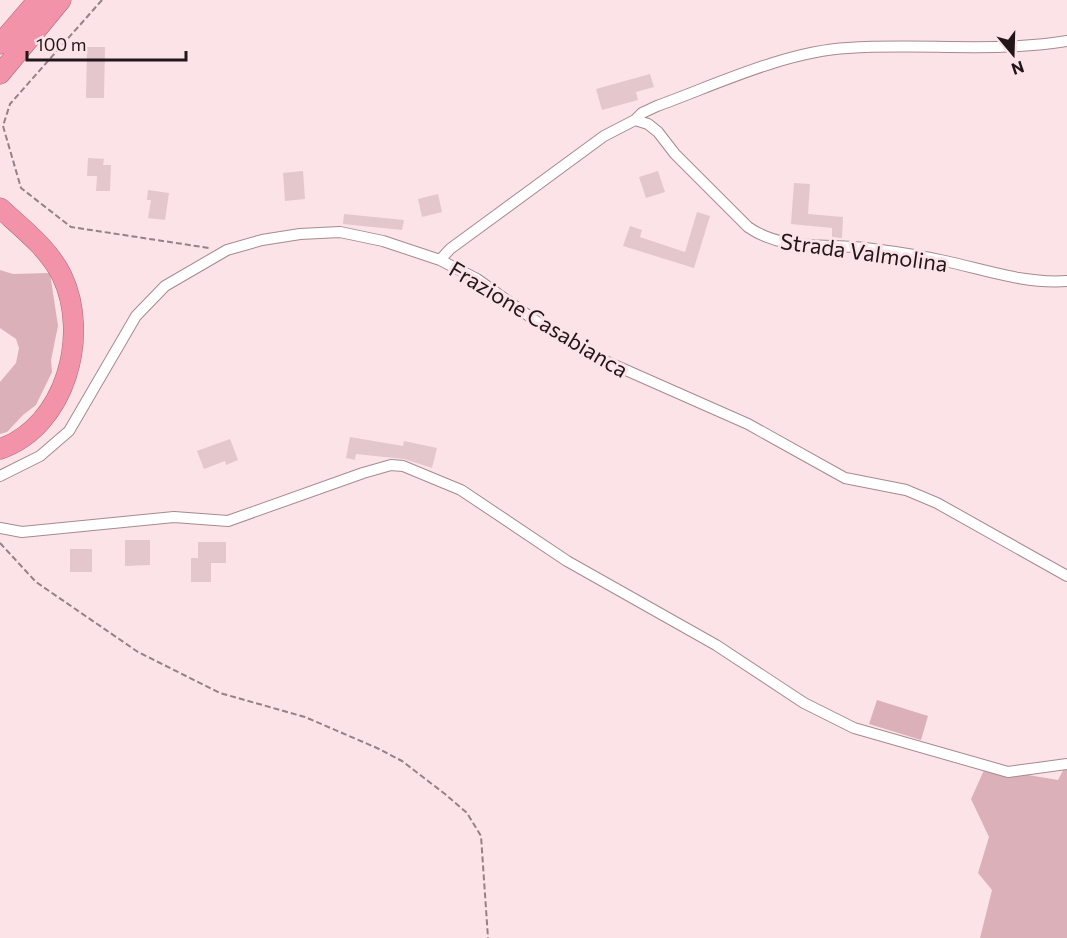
<svg xmlns="http://www.w3.org/2000/svg" width="1067" height="938" viewBox="0 0 1067 938" font-family="Commissioner,sans-serif">
<rect width="100%" height="100%" fill="#fbe3e8"/>
<path fill="#dbb0b8" d="M0,270L13,274L50,273L58,326L51,360L52,372L36,405L23,415L7,432L0,434V382L16,363L19,348L16,339L0,328Z
M877,700L928,716L921,740L869,724Z
M1067,763V938H980L992,890L978,873L989,837L971,799L985,768L1058,780Z"/>
<path fill="#e4c7cc" d="M87,47H105L104,98H86Z
M650,74L654,87L636,92L638,100L602,110L596,89Z
M88,158L104,159L103,165H111L110,191H96L97,176H87Z
M303,171L305,199L285,201L283,173Z
M658,171L665,192L646,198L639,177Z
M794,183L810,184L808,214L843,217L842,238L832,237V228L791,224Z
M148,190L169,193L165,220L148,218L151,200H147Z
M438,194L442,212L422,217L418,199Z
M697,212L710,216L694,268L623,246L630,226L642,230L640,237L685,252Z
M344,214L404,220L402,230L343,224Z
M350,437L403,446L404,441L437,448L432,468L404,459L356,454L355,460L346,458Z
M230,439L238,460L226,465L225,461L204,469L197,451Z
M125,540H150V565L125,566Z
M198,542H226V563H211V582H191V558H198Z
M70,549H92V572H70Z"/>
<g fill="none" stroke-linecap="round" stroke-linejoin="round">
<defs>
<path id="minor" d="M635,120L642,113L657,106C715,85 786,51 848,48C921,43 995,53 1067,41
M440,260L450,249L604,136L635,120L648,124L658,132L675,154L748,227C785,253 832,242 873,249C897,252 922,256 945,261C986,270 1025,284 1067,281
M0,476L40,456L69,431L136,316L165,286L227,250L262,240L300,234L340,232L383,241L440,260L477,279L543,326L594,356L748,424L845,478L906,490L937,503L1067,576
M0,528L22,532L174,517L228,521L363,473L391,465L403,466L461,490L567,561L716,645L804,703L854,728L1008,772L1067,764"/>
<path id="motorway" d="M0,44L38,0
M0,74L61,0
M0,208C22,228 49,249 62,276C90,335 66,426 0,449"/>
</defs>
<use href="#minor" stroke="#a68a8f" stroke-width="12"/>
<use href="#motorway" stroke="#a96877" stroke-width="21"/>
<path stroke="#948286" stroke-width="2" stroke-dasharray="6 3" stroke-linecap="butt" d="M102,0L10,104L3,126L21,188L71,227L209,248
M0,543L36,582L138,652L220,693L305,717L377,748L402,761L445,794L467,813L481,836L488,938"/>
<use href="#minor" stroke="#fff" stroke-width="10"/>
<use href="#motorway" stroke="#f293a9" stroke-width="20"/>
</g>
<g text-anchor="middle" dominant-baseline="central" stroke-width="6" stroke-linejoin="round" paint-order="stroke">
<g font-size="22" fill="#211719" stroke="#fbe3e8">
<text transform="translate(864 252) rotate(8)">Strada Valmolina</text>
<text transform="translate(539 319) rotate(31)">Frazione Casabianca</text>
</g>
</g>
<g transform="translate(1013 54) rotate(161)" stroke="#fbe3e8" stroke-width="4.5" paint-order="stroke">
<path d="M0-4.5L10 22L0 15L-10 22Z" fill="#211719"/>
<text y="-9" font-size="16" font-weight="bold" text-anchor="middle" fill="#211719">N</text>
</g>
<path d="M27 51v9h159v-9" fill="none" stroke="#211719" stroke-width="3"/>
<text x="36" y="51" font-size="18" fill="#211719" stroke="#fbe3e8" stroke-width="4.5" paint-order="stroke">100 m</text>
</svg>
